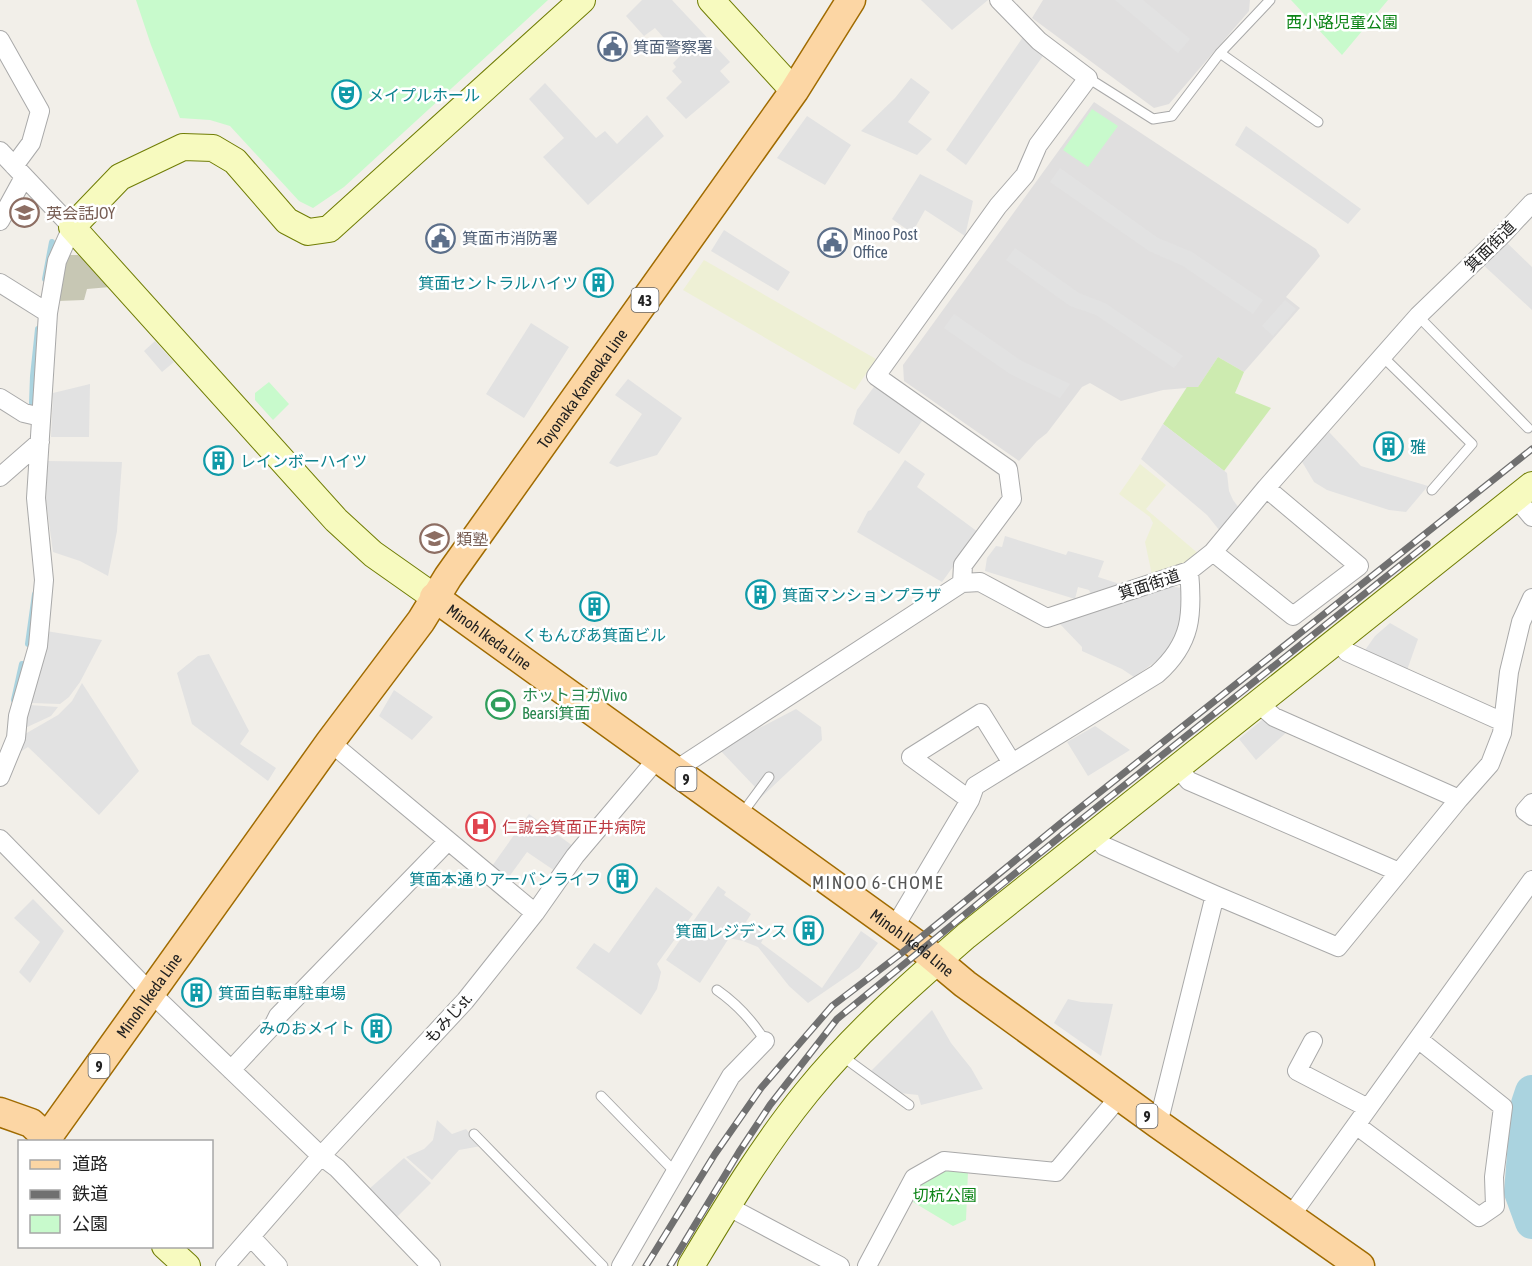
<svg xmlns="http://www.w3.org/2000/svg" width="1532" height="1266" viewBox="0 0 1532 1266" font-family="'Asap Condensed','Noto Sans JP',sans-serif">
<rect width="100%" height="100%" fill="#f2efe9"/>
<path fill="#e0dfdf" d="M1043,0H1250L1249,11L1169,104L1154,108L1032,18Z
M1094,102L1316,249L1320,256L1286,297L1300,308L1244,372L1218,357L1198,387L1163,390L1121,401L1090,383L1082,387L1047,433L1037,441L1019,461L904,381L903,365Z"/>
<path fill="#c7c7b4" d="M68,255H78L87,261L110,287L87,289L84,300L58,301L59,279Z"/>
<path fill="#eef0d5" d="M704,260L876,359L855,390L683,290Z
M1140,464L1166,485L1146,509L1200,555L1190,562L1152,575L1145,542L1153,523L1150,517L1119,494Z"/>
<path fill="#cdebb0" d="M1218,357L1244,372L1235,393L1271,408L1224,471L1163,424L1187,387H1198Z"/>
<path fill="#c8facc" d="M136,0H548L344,187L313,208L299,201L230,126L210,120L180,118L151,45Z
M1291,0H1388L1342,55Z
M1092,109L1118,126L1088,167L1063,150Z
M269,382L289,404L273,420L255,400V393Z
M941,1169L968,1171L966,1220L953,1226L913,1202L922,1184Z"/>
<path fill="#e2e2e2" d="M642,0H672L730,62L720,71L730,82L686,119L666,98L682,82L672,71L676,67L673,63L680,56L655,28L644,36L626,16Z
M921,0H988L952,30Z
M1115,0H1143L1190,39L1178,53Z
M1025,34L1045,53L966,165L946,150Z
M911,78L930,92L908,122L932,139L917,155L861,131L895,98Z
M545,83L596,138L605,131L617,144L647,115L664,136L588,205L543,157L564,138L529,99Z
M807,116L851,145L825,185L777,158Z
M1246,126L1361,209L1348,224L1235,145Z
M1060,168L1158,238L1192,252L1263,300L1253,314L1183,266L1149,251L1050,182Z
M920,174L973,201L965,236L925,210L912,233L892,219Z
M724,230L790,272L778,291L711,251Z
M1503,239L1532,267V310L1480,262Z
M1015,248L1079,293L1105,303L1183,356L1174,368L1096,315L1070,306L1006,260Z
M1285,300L1296,309L1273,336L1262,326Z
M954,314L1020,360L1070,384L1060,398L1010,374L944,328Z
M531,323L569,347L524,418L486,394Z
M155,341L174,362L162,372L144,351Z
M628,379L682,418L657,455L617,467L609,463L642,414L615,395Z
M90,384L89,437H51L53,393Z
M876,384L924,418L899,454L853,424L857,410Z
M1163,424L1227,473L1229,491L1233,500L1239,508L1220,531L1207,515L1141,459Z
M1329,432L1361,466L1428,486L1406,512L1389,510L1327,490L1314,482L1301,460Z
M905,460L925,474L917,487L978,532L942,582L857,532L868,511L871,510Z
M47,461L122,462L117,531L108,576L80,561L53,552L46,501Z
M1005,536L1066,555L1068,551L1104,561L1098,577L1123,585L1092,596L1089,590L1078,587L1075,599L985,571L987,558L996,546L1002,547Z
M1168,586L1182,588L1183,630L1166,654L1134,677L1122,669L1082,651V647L1059,623Z
M1390,623L1418,639L1406,673L1363,653L1375,636Z
M46,631L102,640L80,682L69,697L60,704L31,703Z
M209,654L249,731L240,744L276,768L268,781L192,724L177,673L198,656Z
M82,683L139,771L99,815L28,747L17,754L25,734L58,715L72,701Z
M394,690L433,717L412,740L379,716Z
M29,705L58,707L51,716L23,729Z
M796,709L821,727L822,740L754,804L747,799L755,787L719,749Z
M1262,720L1288,731L1256,760L1239,739Z
M1095,726L1130,750L1088,776L1067,742Z
M529,814L573,846L555,871L527,852L506,881L490,869Z
M718,886L726,892L724,895L751,914L746,922L765,935L761,943L822,988L861,931L878,943L859,968L808,1003L789,986L758,947L743,941L729,938L700,983L666,960Z
M656,887L693,914L657,964L661,972L657,989L641,1015L576,968L594,943L609,953Z
M33,899L64,931L30,983L19,972L40,942L14,918Z
M1068,999L1081,1002L1113,1004L1101,1056L1054,1023Z
M932,1010L951,1043L971,1068L983,1089L921,1105L918,1095L900,1093L871,1071Z
M437,1120L452,1134L466,1129L481,1146L459,1150L432,1180L406,1157L424,1149L433,1140Z
M404,1158L431,1183L396,1218L368,1190Z"/>
<g fill="none" stroke-linecap="round" stroke-linejoin="round">
<path stroke="#aad3df" stroke-width="6" d="M45,279L52,242
M32,403L33,376L38,329
M28,644L35,594
M14,700L22,664"/>
<path stroke="#aad3df" stroke-width="34" d="M1532,1092L1528,1104L1521,1192L1532,1222"/>
<defs>
<path id="lane" d="M1220,53L1318,122
M1088,78L1153,119L1172,116L1220,53L1270,0
M1418,316L1528,428
M1382,356L1472,444L1432,490
M741,815L769,777
M717,990C737,1004 752,1020 765,1041
M842,1056L909,1105
M601,1096L675,1172
M474,1134L603,1266"/>
<path id="street" d="M0,40L40,111L31,143L14,166
M0,151L72,227L57,261L48,313L36,498L44,580L38,646L18,716L16,738L0,777
M0,221L24,177
M0,283L48,313
M0,398L24,413L41,417
M0,477L40,442
M1516,498L1532,517
M1213,552L1293,616L1359,566L1266,488
M962,583L963,565L1012,499L1008,469L876,376L998,206L1025,175L1038,145L1088,78L1039,41L999,0
M1338,641L1347,652L1503,722
M1258,703L1274,717L1459,799
M330,742L535,913
M1178,768L1189,781L1399,872
M674,771L962,583L980,582L1047,618L1189,571L1213,552L1266,488L1418,316L1503,234L1532,203
M970,800L911,757L981,713L1012,763
M1532,803L1525,811L1532,816
M1095,835L1104,846L1215,895L1338,947L1459,799L1490,764L1502,733L1509,672L1521,622L1532,598
M0,839L151,993L321,1156L337,1168L431,1266
M894,928L970,800L975,786L1157,674C1192,643 1193,614 1189,571
M1313,1041L1297,1071L1368,1108
M231,1070L274,1024L278,1016L448,841
M1158,1124L1215,895
M1356,1125L1479,1217L1495,1206L1494,1177L1503,1107L1418,1039
M727,1206L840,1266
M1290,1217L1532,880
M251,1237L278,1266
M225,1266L321,1156L465,1001L535,913L575,856L657,759
M621,1266L731,1076L765,1041
M867,1266L914,1178L944,1161L1056,1172L1120,1096"/>
<path id="secondary" d="M711,0L794,91
M434,597L373,554L336,520L72,227L120,177L183,147L213,148L235,161L287,221L308,232L329,229L582,0
M165,1246L187,1266
M691,1266C727,1206 763,1146 807,1092C854,1034 910,985 966,936L1532,485"/>
<g id="primary">
<path id="s1" d="M434,597L923,949L965,984L1158,1124L1360,1266"/>
<path id="s2" d="M0,1112L31,1123L47,1138L330,742L421,621L448,577L794,91L851,0"/>
</g>
</defs>
<use href="#lane" stroke="#a9a9a9" stroke-width="11"/>
<use href="#street" stroke="#a9a9a9" stroke-width="20"/>
<use href="#secondary" stroke="#707d05" stroke-width="28"/>
<use href="#primary" stroke="#a06b00" stroke-width="31"/>
<use href="#lane" stroke="#fff" stroke-width="9"/>
<use href="#street" stroke="#fff" stroke-width="18"/>
<use href="#secondary" stroke="#f7fabf" stroke-width="26"/>
<use href="#primary" stroke="#fcd6a4" stroke-width="28"/>
<defs>
<path id="rail" d="M646,1266L715,1154L761,1088L832,1006L903,952L1061,823L1532,449
M670,1266L739,1152L770,1105L837,1019L1067,831L1427,544"/>
</defs>
<use href="#rail" stroke="#707070" stroke-width="7"/>
<use href="#rail" stroke="#fff" stroke-width="4.5" stroke-dasharray="14" stroke-linecap="butt"/>
</g>
<defs>
<symbol id="civic-ring" viewBox="-11 -11 22 22"><circle r="9.5" fill="#fff" stroke="#5c6f8a" stroke-width="1.5"/><path d="M-.6-6.5H3V-4.5H.6V-3L4-1V1h2V6H-6V1h2V-1L-.6-3ZM-1.2 2.5V6h2.4V2.5Z" fill="#5c6f8a"/></symbol>
<symbol id="theatre-ring" viewBox="-11 -11 22 22"><circle r="9.5" fill="#fff" stroke="#0f9aa8" stroke-width="1.5"/><path d="M-5-5.5Q0-4 5-5.5V0Q5 5 0 6Q-5 5-5 0ZM-3.3-2.5H-1v1.5H-3.3ZM1-2.5H3.3v1.5H1ZM-2.8 1Q0 5.5 2.8 1Z" fill="#0f9aa8"/></symbol>
<symbol id="school-ring" viewBox="-11 -11 22 22"><circle r="9.5" fill="#fff" stroke="#8d6e63" stroke-width="1.5"/><path d="M0-5L7-2L0 1L-7-2ZM-4 1L0 2.5L4 1V4Q0 6-4 4Z" fill="#8d6e63"/></symbol>
<symbol id="building-ring" viewBox="-11 -11 22 22"><circle r="9.5" fill="#fff" stroke="#0f9aa8" stroke-width="1.5"/><path d="M-4-6H4V6H1V3H-1V6H-4ZM-2.5-4.3h1.7v1.8h-1.7ZM.8-4.3h1.7v1.8H.8ZM-2.5-1h1.7V.8h-1.7ZM.8-1h1.7V.8H.8Z" fill="#0f9aa8"/></symbol>
<symbol id="stadium-ring" viewBox="-11 -11 22 22"><circle r="9.5" fill="#fff" stroke="#2e9e5b" stroke-width="1.5"/><path d="M0-5a6.5 5 0 1 0 0 10a6.5 5 0 1 0 0-10ZM-3.5-1.8h7v3.6h-7Z" fill="#2e9e5b"/></symbol>
<symbol id="hospital-ring" viewBox="-11 -11 22 22"><circle r="9.5" fill="#fff" stroke="#e0444e" stroke-width="1.5"/><path d="M-5-5h3v3.5h4V-5h3V5h-3V1.5h-4V5h-3Z" fill="#e0444e"/></symbol>
</defs>
<g fill-rule="evenodd">
<use href="#civic-ring" x="596" y="30" width="33" height="33"/>
<use href="#theatre-ring" x="330" y="78" width="33" height="33"/>
<use href="#school-ring" x="8" y="196" width="33" height="33"/>
<use href="#civic-ring" x="424" y="222" width="33" height="33"/>
<use href="#civic-ring" x="816" y="226" width="33" height="33"/>
<use href="#building-ring" x="582" y="266" width="33" height="33"/>
<use href="#building-ring" x="1372" y="430" width="33" height="33"/>
<use href="#building-ring" x="202" y="444" width="33" height="33"/>
<use href="#school-ring" x="418" y="522" width="33" height="33"/>
<use href="#building-ring" x="744" y="578" width="33" height="33"/>
<use href="#building-ring" x="578" y="590" width="33" height="33"/>
<use href="#stadium-ring" x="484" y="688" width="33" height="33"/>
<use href="#hospital-ring" x="464" y="810" width="33" height="33"/>
<use href="#building-ring" x="606" y="862" width="33" height="33"/>
<use href="#building-ring" x="792" y="914" width="33" height="33"/>
<use href="#building-ring" x="180" y="976" width="33" height="33"/>
<use href="#building-ring" x="360" y="1012" width="33" height="33"/>
</g>
<g text-anchor="middle" dominant-baseline="central" stroke-width="5" stroke-linejoin="round" paint-order="stroke">
<g fill="#fff" stroke="#646464" stroke-width="1.5">
<rect x="631.5" y="288" width="27" height="24" rx="4.5"/>
<rect x="675.5" y="767" width="21" height="24" rx="4.5"/>
<rect x="88.5" y="1054" width="21" height="24" rx="4.5"/>
<rect x="1136.5" y="1104" width="21" height="24" rx="4.5"/>
</g>
<g font-size="15" font-weight="bold" fill="#222">
<text x="645" y="300">43</text>
<text x="686" y="779">9</text>
<text x="99" y="1066">9</text>
<text x="1147" y="1116">9</text>
</g>
<g font-size="16" fill="#0c8416" stroke="#fff">
<text x="1342" y="22">西小路児童公園</text>
<text x="945" y="1195">切杭公園</text>
</g>
<g font-size="16" fill="#4e5e75" stroke="#fff" text-anchor="start">
<text x="633" y="47">箕面警察署</text>
<text x="853" y="234">Minoo Post<tspan x="853" dy="18">Office</tspan></text>
<text x="462" y="238">箕面市消防署</text>
</g>
<g font-size="16" fill="#0d838f" stroke="#fff" text-anchor="start">
<text x="368" y="95">メイプルホール</text>
<text x="578" y="283" text-anchor="end">箕面セントラルハイツ</text>
<text x="1410" y="447">雅</text>
<text x="240" y="461">レインボーハイツ</text>
<text x="782" y="595">箕面マンションプラザ</text>
<text x="594" y="635" text-anchor="middle">くもんぴあ箕面ビル</text>
<text x="601" y="879" text-anchor="end">箕面本通りアーバンライフ</text>
<text x="787" y="931" text-anchor="end">箕面レジデンス</text>
<text x="218" y="993">箕面自転車駐車場</text>
<text x="355" y="1028" text-anchor="end">みのおメイト</text>
</g>
<g font-size="16" fill="#785e54" stroke="#fff" text-anchor="start">
<text x="46" y="213">英会話JOY</text>
<text x="456" y="539">類塾</text>
</g>
<g font-size="16" fill="#222" stroke="#fff">
<text transform="translate(1490 246) rotate(-45)">箕面街道</text>
<text stroke="none"><textPath href="#s2" startOffset="976">Toyonaka Kameoka Line</textPath></text>
<text transform="translate(1149 584) rotate(-18)">箕面街道</text>
<text stroke="none"><textPath href="#s1" startOffset="68">Minoh Ikeda Line</textPath></text>
<text stroke="none"><textPath href="#s1" startOffset="590">Minoh Ikeda Line</textPath></text>
<text stroke="none"><textPath href="#s2" startOffset="230">Minoh Ikeda Line</textPath></text>
<text transform="translate(448 1018) rotate(-48)">もみじst.</text>
</g>
<g font-size="16" fill="#27864d" stroke="#fff" text-anchor="start">
<text x="522" y="695">ホットヨガVivo<tspan x="522" dy="18">Bearsi箕面</tspan></text>
</g>
<g font-size="16" fill="#be3a42" stroke="#fff" text-anchor="start">
<text x="502" y="827">仁誠会箕面正井病院</text>
</g>
<g font-size="18" letter-spacing="1.5" fill="#555" stroke="#fff">
<text x="878" y="882">MINOO 6-CHOME</text>
</g>
</g>
<rect x="18" y="1140" width="195" height="108" fill="#ffffff" stroke="#a7a7a7" stroke-width="1.5"/>
<rect x="30" y="1160" width="30" height="9" fill="#fcd6a4" stroke="#a7a7a7" stroke-width="1.5"/>
<text x="72" y="1170" font-size="18" fill="#222222">道路</text>
<rect x="30" y="1190" width="30" height="9" fill="#707070" stroke="#a7a7a7" stroke-width="1.5"/>
<text x="72" y="1200" font-size="18" fill="#222222">鉄道</text>
<rect x="30" y="1215" width="30" height="18" fill="#c8facc" stroke="#a7a7a7" stroke-width="1.5"/>
<text x="72" y="1230" font-size="18" fill="#222222">公園</text>
</svg>
